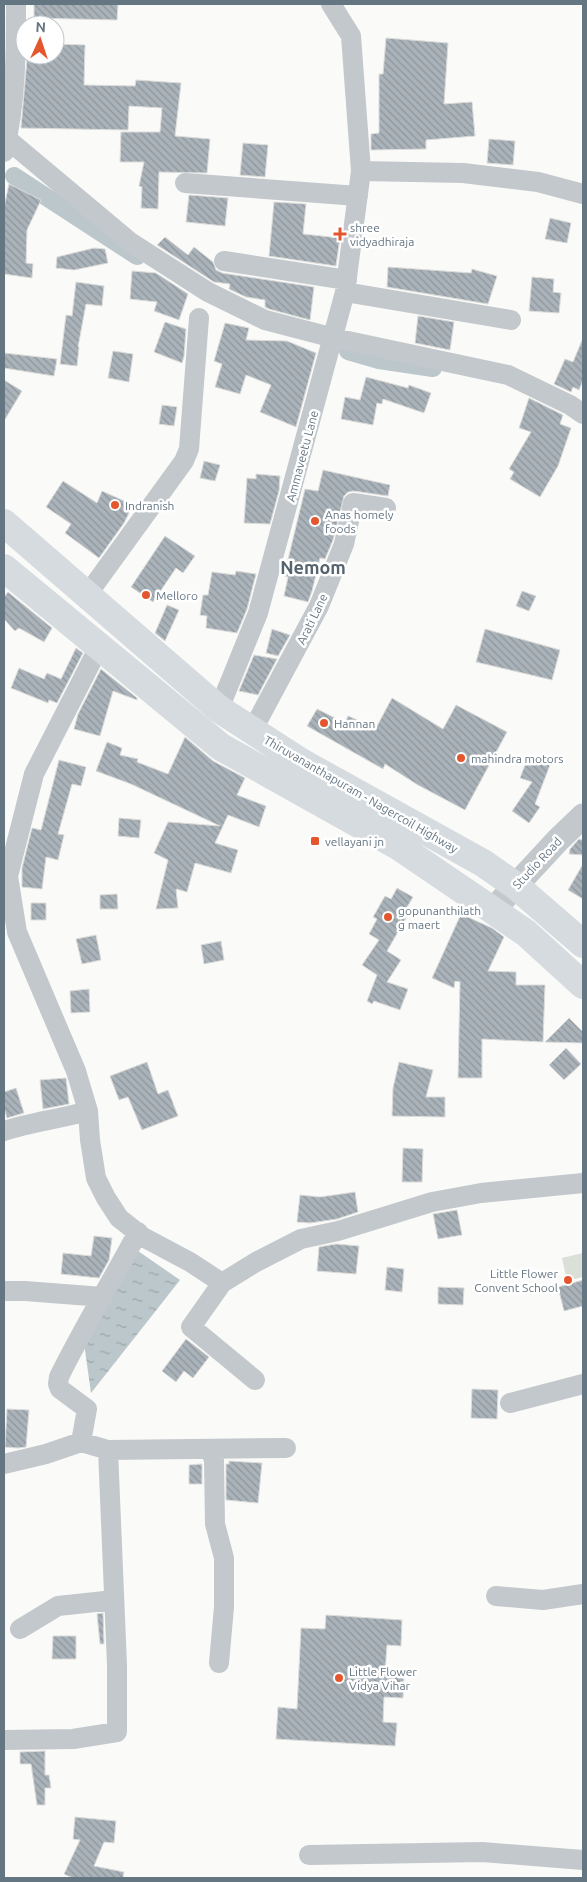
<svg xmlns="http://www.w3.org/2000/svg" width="587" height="1882" viewBox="0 0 587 1882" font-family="Ubuntu,sans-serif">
<defs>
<pattern id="water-ripples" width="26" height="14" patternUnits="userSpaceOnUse" patternTransform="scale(1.25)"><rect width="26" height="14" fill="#bbc7cb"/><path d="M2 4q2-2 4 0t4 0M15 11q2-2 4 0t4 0" fill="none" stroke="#9ca6aa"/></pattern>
<pattern id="building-back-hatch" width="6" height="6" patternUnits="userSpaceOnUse" patternTransform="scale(1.25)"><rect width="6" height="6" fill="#aab3b9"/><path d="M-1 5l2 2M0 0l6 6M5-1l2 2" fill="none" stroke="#8e969c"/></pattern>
</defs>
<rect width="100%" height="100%" fill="#fafaf8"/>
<path fill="#dadfd7" d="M583,1253V1277L567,1281L562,1258Z"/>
<path fill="url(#water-ripples)" d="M138,1251L180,1280L91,1393L84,1343Z"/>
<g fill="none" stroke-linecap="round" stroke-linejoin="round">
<path stroke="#bbc7cb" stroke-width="18" d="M14,176L137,256
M348,351L379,360L433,368"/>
</g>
<path fill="url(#building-back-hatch)" stroke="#dcdcda" d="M34,4H118L117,20L34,18Z
M386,38L448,43L444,104L472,102L475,136L426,140V149L371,150V134L379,133V74H383Z
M55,44L85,45L84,85L135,86L136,80L181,83L175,136L210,139L207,173L159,172L158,209L141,208L142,187L139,186L144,162H120L121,132H160L162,108L129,106L128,130L21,128L27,59H50V55H55Z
M489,139L515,141L513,165L487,163Z
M243,143L268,145L265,177L240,175Z
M9,184L41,200L27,230L26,263L33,264L32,278L4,274V207Z
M189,195L228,198L225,226L186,222Z
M274,202L306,204L303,234L340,238L336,266L269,256Z
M550,218L571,223L567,243L545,239Z
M165,237L188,255L194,247L213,262L216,270L222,273L314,287L310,320L269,309L265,307V300L246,297L229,289L230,284L214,282L157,245Z
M94,248L105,249L108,263L74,270L56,268L57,257Z
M388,267L471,273L472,269L497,276L488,304L387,287Z
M132,271L156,273L188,294L179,320L154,311L157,302L130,299Z
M532,277L554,279L553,292L561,293L559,313L529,311Z
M76,282L104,286L102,306L86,304L78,347H79L77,366L60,364L66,315L72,316Z
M418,316L454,322L450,350L415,343Z
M165,322L186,329L184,356L182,363L154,352Z
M225,323L249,328L246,340L287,341L316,353L296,427L260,412L271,385L246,375L240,394L215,387L222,364L214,361Z
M583,338V380L579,390L573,387L571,392L554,384L565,359L573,362Z
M113,351L133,354L129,382L108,378Z
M4,353L57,359L54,376L4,368Z
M366,377L408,388L409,385L431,393L424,413L383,399L382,404L377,403L373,425L341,419L345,397L360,400Z
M4,380L22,391L4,421Z
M529,398L563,415L560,424L571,428L558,466L540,497L510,479L514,472L509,469L531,432L519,428Z
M162,405L177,407L174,426L159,424Z
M204,461L220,465L215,481L200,478Z
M323,470L390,485L388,496L354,491L348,492L344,496L333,540L325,559L320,558L312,591L308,602L284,596L288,577L284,576L305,489L318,491Z
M256,474L280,476L279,491L270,524L244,523L247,478L256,479Z
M63,481L97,503L102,491L133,505L124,523L99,558L65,533L71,524L46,507Z
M165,536L195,556L183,573L176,568L153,602L131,587Z
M236,571L256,574L247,609L237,633L206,628L207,616L200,615L203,595H208L212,572L235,575Z
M522,591L536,596L529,611L516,606Z
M8,592L52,628L44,642L19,628L15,631L4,619V597Z
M167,605L179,610L165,641L155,633Z
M272,629L290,635L278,656L266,653Z
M485,629L560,650L552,680L476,662Z
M76,648L83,653L57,703L49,700L48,703L11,688L19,668L44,679L47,673L61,679Z
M254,655L277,659L258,695L239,691Z
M101,669L137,698V700L113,691L100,736L74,729L78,714Z
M392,698L443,729L456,705L507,732L465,810L418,785L385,764L383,769L307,726L317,709L345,723L348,716L376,728Z
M185,737L213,761L245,778L237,795L266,806L259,827L228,815L215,843L238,850L231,873L195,863L187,892L176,889L178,908L156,909L168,860L154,853L168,822L220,826L131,784L96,771L107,742L122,748L120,755L138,759L137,762L168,774Z
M528,757L550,765L535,804L540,807L529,823L512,811L532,782L520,778Z
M59,760L86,767L81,786L72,784L58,834L64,835L58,860L46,857L42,889L22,887V868L32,828L41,830Z
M119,818L141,820L139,838L118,836Z
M579,839L583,840V855L569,854L570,849Z
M583,864V899L568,890Z
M397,888L413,897L402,916L406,918L387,951L401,960L387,982L408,989L400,1010L374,1001L372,1004L367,1001L377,975L362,965L379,940L369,934L377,919L373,917L385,896L391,899Z
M117,894L118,909H100V895Z
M31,903H46V920H31Z
M461,914L492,928L504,937L488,971L516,972V985H545L543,1042L482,1039V1078H458L460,982L455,981L454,988L432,978Z
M96,935L101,960L82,964L76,939Z
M221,941L224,960L204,964L201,945Z
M89,989L90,1012L71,1013L70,991Z
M569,1018L583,1032V1043L545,1042Z
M566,1048L581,1064L564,1080L549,1065Z
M147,1062L158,1094L168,1090L178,1116L142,1130L128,1097L119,1100L110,1076Z
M399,1062L433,1070L426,1097H445V1117L392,1116L393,1088Z
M66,1078L69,1104L43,1109L40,1080Z
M16,1088L24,1113L7,1118L4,1108V1092Z
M403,1148L423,1149L422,1182H402Z
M355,1192L358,1212L337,1219L310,1223L297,1222L300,1195L320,1197Z
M457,1210L462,1235L438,1239L433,1214Z
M94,1236L112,1238L109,1260L99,1278L61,1274L63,1253L91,1256Z
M336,1244L359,1246L356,1274L317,1271L319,1247Z
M387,1267L404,1269L402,1292L385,1290Z
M583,1280V1306L564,1311L558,1287Z
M438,1287L464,1288L463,1305L438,1304Z
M186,1339L209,1357L193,1378L184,1371L176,1382L162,1371Z
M472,1389L498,1390L497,1419L471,1418Z
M7,1409L29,1410L26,1447L18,1448L5,1447Z
M229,1461L262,1463L258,1503L226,1500V1464H229Z
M202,1464V1484H189V1465Z
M103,1613L104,1644H100L97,1614Z
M326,1615L402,1620L401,1646L387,1645L385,1673L404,1674L403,1698L384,1697L383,1722L397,1723L395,1746L276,1739L278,1707L297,1709L301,1628L325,1629Z
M53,1636H76V1659H52Z
M45,1751V1775H49L51,1788H45V1805H37L31,1764H20V1752Z
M75,1817L116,1821L114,1843L104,1842L94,1866L124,1872L123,1878H73L64,1874L80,1840L73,1839Z"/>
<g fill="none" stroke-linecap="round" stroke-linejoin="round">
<path stroke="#c3c8cc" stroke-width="20" d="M7,139L130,242L208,292L265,320L334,338L508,375L570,405L583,414
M4,152C16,103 16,53 16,4
M361,171L463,173L538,182L583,194
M185,183L358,196
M224,261L347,280
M345,292L511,320
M87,595L184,461L189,449L199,318
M99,647L34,774L8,876L17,932L76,1071L88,1111L90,1140L96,1178L106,1198L119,1218L143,1237L190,1262L222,1283
M219,709L258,613L345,292L361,171L351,36L331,4
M252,731L319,606L344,544L353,503L386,508
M4,1131C31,1122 60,1119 88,1111
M138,1232C112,1281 83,1328 59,1377L58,1384L60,1389L87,1409L81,1442L108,1450L286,1448
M4,1291H25L103,1297
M255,1380L191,1327L222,1283L256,1262L301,1239L338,1231L432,1202L481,1193L583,1183
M510,1403L583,1384
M211,1449L214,1461L215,1524L224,1558V1607L219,1663
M4,1464L46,1454L81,1442
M496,1596L543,1600L583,1594
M20,1629L58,1606L114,1600
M4,1740L73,1739L117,1732V1665L108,1450
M309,1855L482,1852L583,1860"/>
<path stroke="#c3c8cc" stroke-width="25" d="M492,911L558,840L583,816"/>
<path stroke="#d6dbdf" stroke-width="28" d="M4,523L219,709L301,762L483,863L516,886L583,944
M4,568L221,747L398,846L526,933L583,985"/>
</g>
<g fill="#e4572e" stroke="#fff" stroke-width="2">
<path d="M337.5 226.5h5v5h5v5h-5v5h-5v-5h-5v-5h5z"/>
<circle cx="115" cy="505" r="5"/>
<circle cx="315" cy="521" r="5"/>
<circle cx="146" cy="595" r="5"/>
<circle cx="324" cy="723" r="5"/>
<circle cx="461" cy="758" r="5"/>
<rect x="310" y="836" width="10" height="10" rx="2.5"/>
<circle cx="388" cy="917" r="5"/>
<circle cx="568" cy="1280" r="5"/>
<circle cx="339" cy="1678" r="5"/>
</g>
<g text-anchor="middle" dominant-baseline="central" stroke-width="5" stroke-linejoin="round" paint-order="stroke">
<g font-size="12" fill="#657683" stroke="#fff" text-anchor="start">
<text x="350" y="227">shree<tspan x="350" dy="14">vidyadhiraja</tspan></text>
<text x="125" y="505">Indranish</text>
<text x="325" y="514">Anas homely<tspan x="325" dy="14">foods</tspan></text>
<text x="156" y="595">Melloro</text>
<text x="334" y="723">Hannan</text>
<text x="471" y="758">mahindra motors</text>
<text x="325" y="841">vellayani jn</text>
<text x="398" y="910">gopunanthilath<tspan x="398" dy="14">g maert</tspan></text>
<text x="558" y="1273" text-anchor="end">Little Flower<tspan x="558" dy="14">Convent School</tspan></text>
<text x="349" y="1671">Little Flower<tspan x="349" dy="14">Vidya Vihar</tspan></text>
</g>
<g font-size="12" fill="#657683" stroke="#fff">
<text transform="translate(302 456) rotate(-75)">Ammaveetu Lane</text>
<text transform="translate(312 619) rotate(-64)">Arati Lane</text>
<text transform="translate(361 794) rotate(30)">Thiruvananthapuram - Nagercoil Highway</text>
<text transform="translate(537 863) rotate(-47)">Studio Road</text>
</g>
<g font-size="18" font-weight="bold" fill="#57646e" stroke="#fff">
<text x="313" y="567">Nemom</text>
</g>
</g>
<rect width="587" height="1882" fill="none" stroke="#657683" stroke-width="10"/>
<g transform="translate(40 40) rotate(3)"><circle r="24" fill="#ffffff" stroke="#c1c8cd"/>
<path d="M0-4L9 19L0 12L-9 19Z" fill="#e4572e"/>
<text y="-8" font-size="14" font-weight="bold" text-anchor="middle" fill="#657683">N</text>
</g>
</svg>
